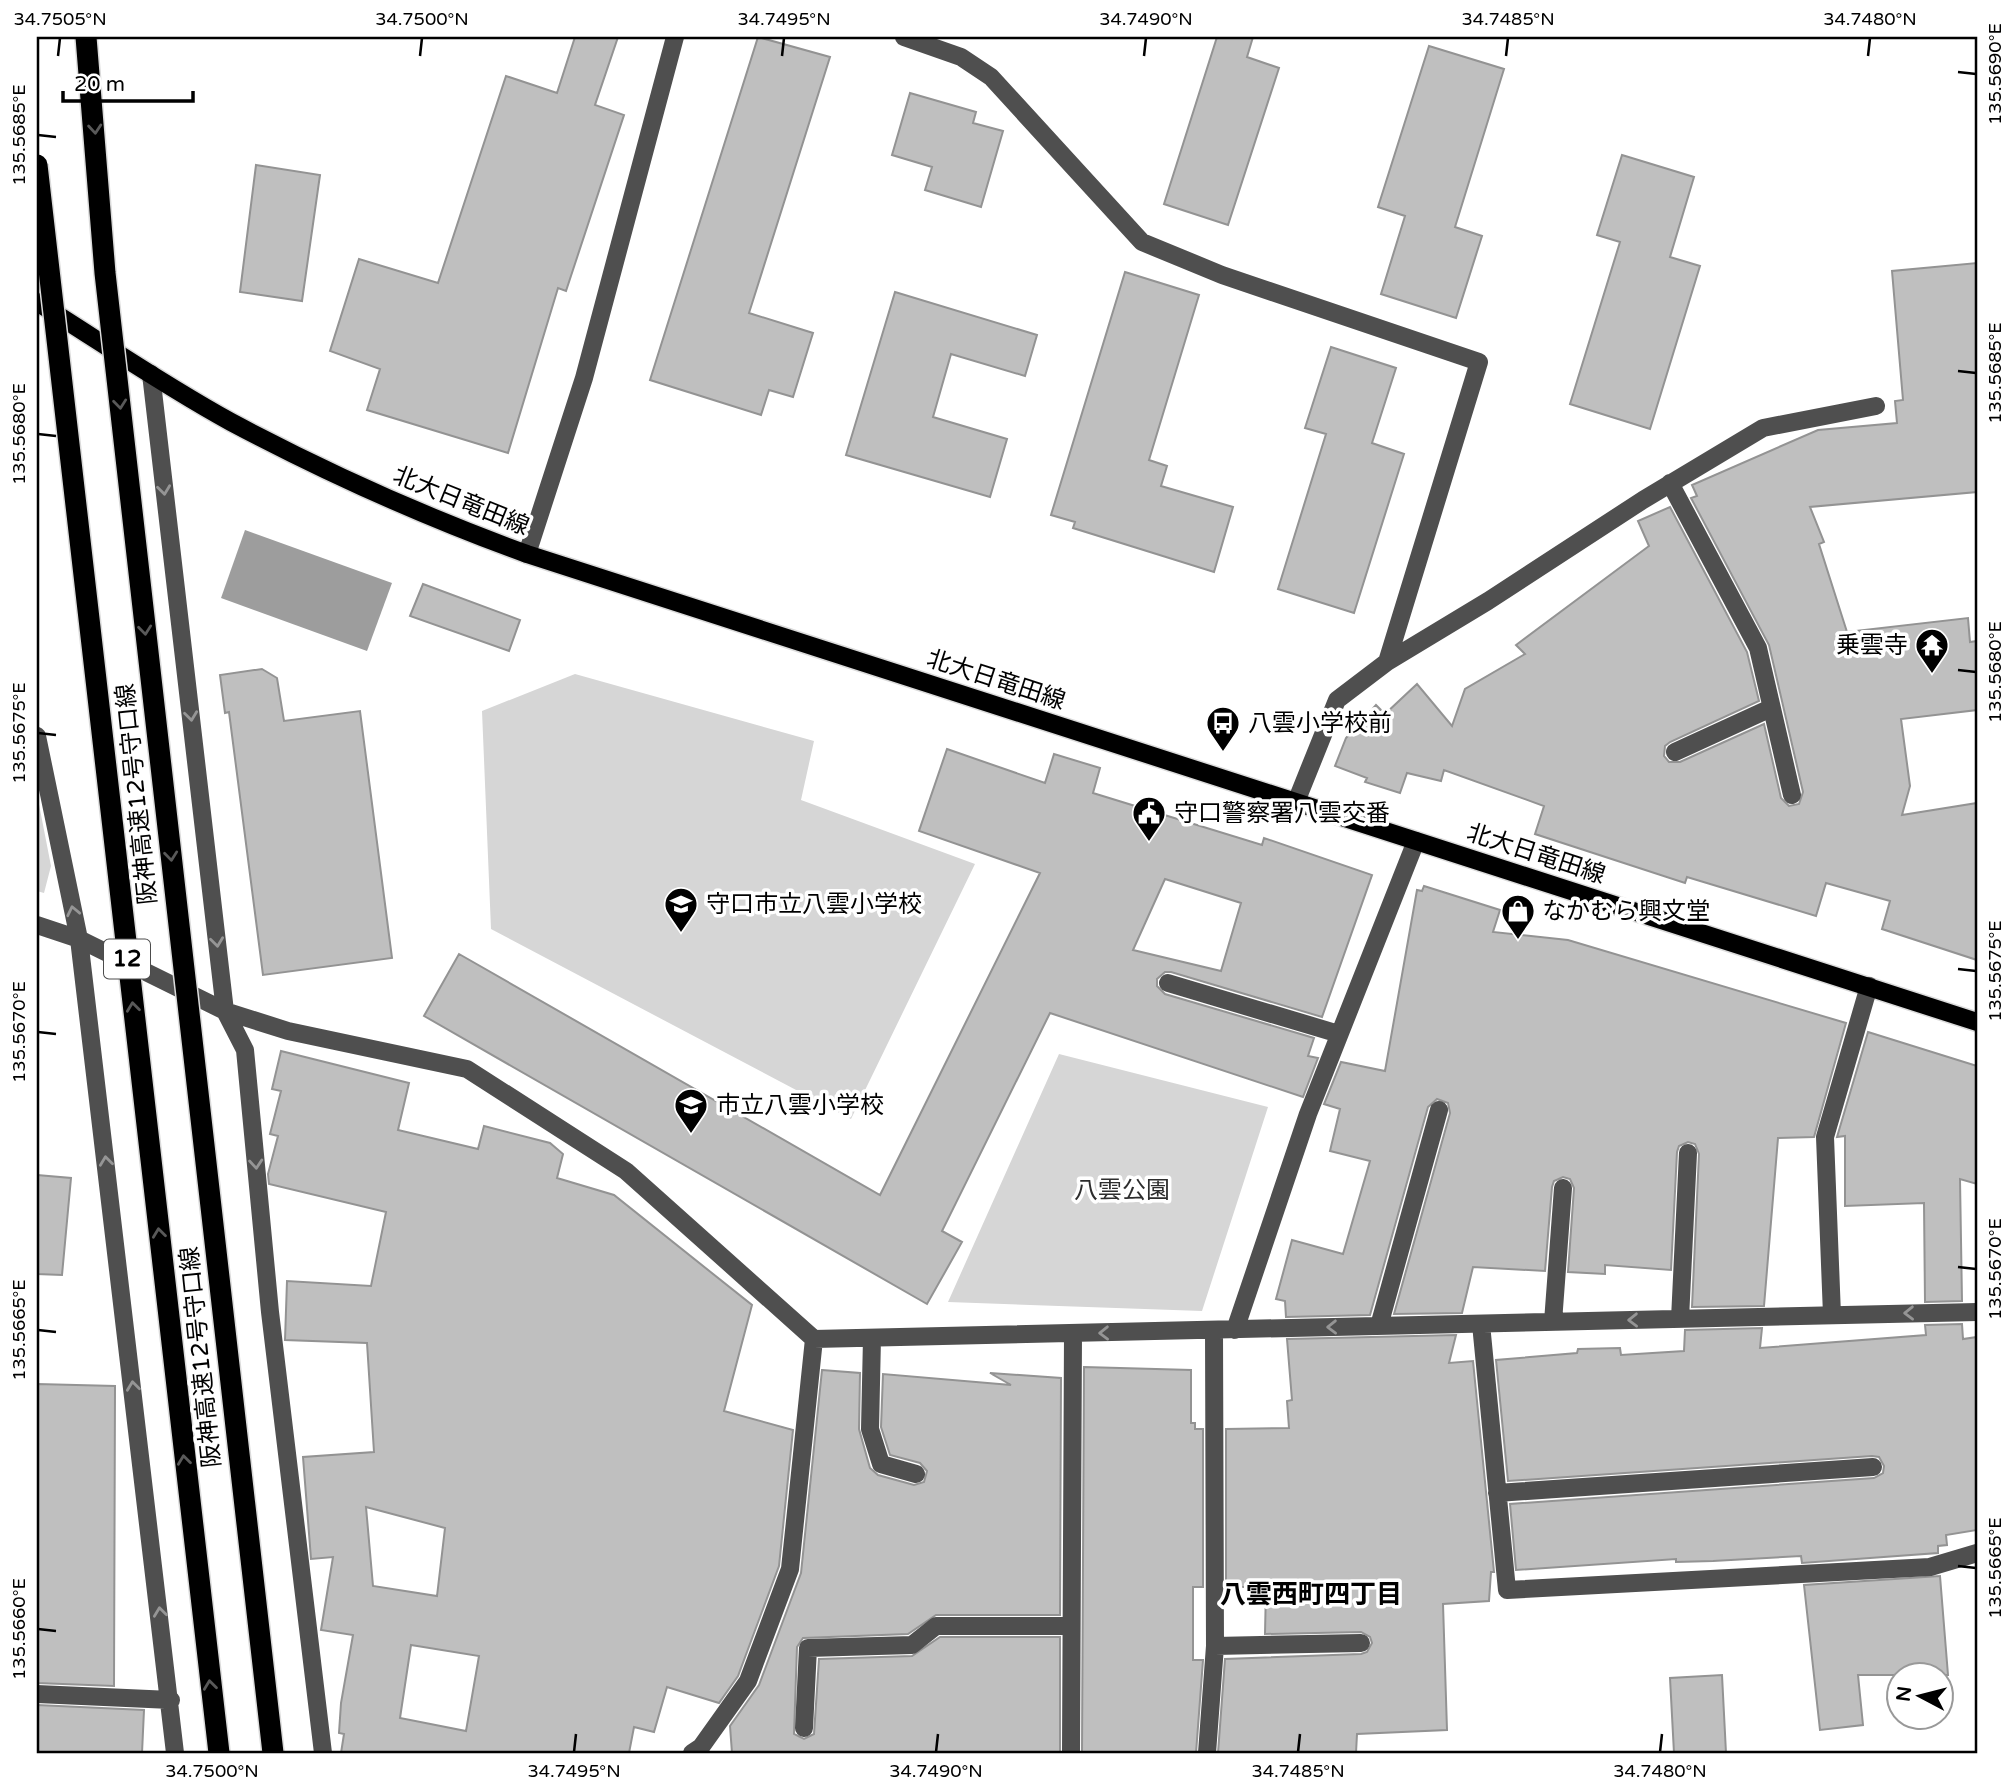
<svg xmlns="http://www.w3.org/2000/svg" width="2014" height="1790" viewBox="0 0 2014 1790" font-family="'Varela Round','Noto Sans JP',sans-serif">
<rect width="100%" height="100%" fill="#fff"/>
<path fill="#d6d6d6" d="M575,674L814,741L801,800L975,864L851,1119L491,929L482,711Z
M37,794L51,866L44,893L37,891Z
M1059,1054L1268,1107L1202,1311L948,1302Z"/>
<path fill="#9d9d9d" d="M245,530L392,583L367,651L221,598Z"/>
<path fill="#bfbfbf" stroke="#939393" stroke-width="2" fill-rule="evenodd" d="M575,37H618L595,105L624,115L566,291L558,288L508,453L367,410L380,369L330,351L359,259L438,283L506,76L557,93Z
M758,37L830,57L749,313L813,333L793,397L769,390L761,415L650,380Z
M1217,37H1253L1247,57L1279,68L1228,225L1164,204Z
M1429,46L1504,69L1455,227L1482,236L1456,318L1381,294L1405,216L1378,207Z
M910,93L976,112L973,123L1003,131L981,207L925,190L932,167L892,155Z
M1622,155L1694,177L1670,257L1700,266L1650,429L1570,404L1620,242L1597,235Z
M256,165L320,175L302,301L240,292Z
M1977,263V492L1810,507L1824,542L1819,544L1847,632L1968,618L1970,642L1977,641V710L1901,719L1910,786L1902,815L1977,803V960L1882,929L1890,901L1826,883L1816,916L1687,877L1685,883L1535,834L1544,806L1444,770L1441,781L1407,773L1400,793L1365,782L1367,778L1335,766L1346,738L1376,705L1385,714L1417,684L1452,726L1465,689L1525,654L1516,645L1649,546L1638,521L1670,507L1747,652L1759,701L1670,742L1665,746L1664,756L1669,762H1680L1764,724L1781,798L1789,806L1799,804L1803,792L1769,645L1691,498L1697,496L1692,485L1818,430L1897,423L1895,401L1903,400L1892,271Z
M1125,272L1199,295L1149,460L1167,466L1161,486L1233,507L1214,572L1073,528L1075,522L1051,515Z
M895,292L1037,335L1025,376L951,354L933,417L1007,439L990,497L846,455Z
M1331,347L1396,368L1372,443L1404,454L1354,613L1278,589L1326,434L1305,428Z
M423,584L520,620L509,651L410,616Z
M262,669L277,678L284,721L360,711L392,958L263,975L229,712L225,713L220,675Z
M947,749L1045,783L1054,754L1100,768L1093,793L1262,845L1264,838L1372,875L1322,1017L1171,972H1165L1157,979V986L1165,994L1314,1038L1308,1056L1318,1058L1303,1097L1050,1013L942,1231L962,1242L927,1304L424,1016L459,954L880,1195L1040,873L919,831ZM1165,879L1241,903L1221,971L1133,950Z
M1424,886L1500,910L1493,932L1568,940L1846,1023L1814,1137L1778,1138L1764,1306L1692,1307L1699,1154L1695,1144L1688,1142L1679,1146L1677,1152L1671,1270L1605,1265V1274L1568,1272L1574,1188L1570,1179L1563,1177L1554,1181L1552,1187L1545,1271L1473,1267L1462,1313L1394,1314L1450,1113L1448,1103L1437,1099L1428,1107L1370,1315L1286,1317L1285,1301L1276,1299L1292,1240L1343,1254L1370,1161L1330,1151L1340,1109L1324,1104L1341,1062L1385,1071L1417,890L1422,891Z
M1868,1032L1977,1066V1184L1960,1179L1962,1301L1925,1302L1924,1203L1845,1206V1136L1837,1137Z
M281,1051L409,1083L398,1130L478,1149L484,1126L550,1143L563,1154L557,1178L614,1195L752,1305L724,1411L793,1430L779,1566L738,1676L719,1703L667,1687L654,1732L634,1727L629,1753H341L344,1734L339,1733L341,1703L353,1635L321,1630L333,1557L311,1559L303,1457L374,1452L367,1343L285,1340L287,1281L371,1286L386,1212L269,1184L268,1174L278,1136L270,1134L281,1091L272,1089ZM366,1507L445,1528L437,1596L373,1586ZM411,1645L479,1656L466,1731L400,1718Z
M37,1175L71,1178L62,1275L37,1274Z
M1962,1324L1963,1339L1977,1337V1530L1946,1535L1947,1545L1938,1546V1553L1802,1563L1801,1556L1713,1561L1676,1562V1559L1516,1570L1510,1504L1874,1478L1883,1473L1884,1466L1879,1457L1872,1456L1508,1481L1496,1360L1577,1353L1578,1349L1620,1348L1621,1355L1684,1351L1685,1330L1762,1328L1760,1348L1926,1335L1925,1325Z
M1456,1335L1449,1363L1473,1361L1494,1572H1491L1489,1601L1443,1604L1447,1730L1357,1734L1356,1753H1218L1225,1659L1361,1654L1367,1652L1372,1643L1370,1637L1361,1632L1265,1634L1266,1587H1226V1429L1289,1428L1287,1401L1292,1400L1287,1339Z
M1084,1367L1191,1370V1423H1195V1429H1203V1587H1193V1660H1203L1196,1753H1082Z
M822,1370L860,1373L859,1429L870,1468L878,1475L914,1485L924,1482L927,1471L920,1463L890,1455L881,1427L883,1374L1011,1385L990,1373L1061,1378L1060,1615H936L908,1634L803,1638L797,1647L794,1734L804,1739L814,1734L819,1659L912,1656L940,1637H1060V1753H732L730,1726L759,1685L801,1573Z
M37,1384L115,1386L114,1686L37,1683Z
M1940,1576L1948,1675H1858L1863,1725L1820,1730L1804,1585Z
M1722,1675L1726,1753H1674L1670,1678Z
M37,1705L144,1710L142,1753H37Z"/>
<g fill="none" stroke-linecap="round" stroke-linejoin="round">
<defs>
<path id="major" d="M37,302C101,342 165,386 231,422C327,473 425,517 527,554L1977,1022"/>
</defs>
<use href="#major" stroke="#dbdbdb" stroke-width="21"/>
<path stroke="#4f4f4f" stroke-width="18" d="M904,37L961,57L991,77L1142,242L1222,275L1479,362L1387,662
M151,374L225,1011L245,1050L270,1312L323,1753
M1670,483L1758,648L1792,795
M527,554L584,378L675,37
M37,736L79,939L175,1753
M1675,752L1771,708
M1296,802L1337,700L1387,662L1488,601L1643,500L1763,428L1876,406
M37,925L79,939L225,1011L288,1031L467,1069L626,1171L814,1339L1977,1312
M1168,983L1339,1034
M1832,1315L1825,1137L1869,986
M1680,1319L1688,1153
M1553,1322L1563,1188
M1481,1324L1507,1590L1930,1567L1977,1553
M1379,1326L1439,1110
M1235,1330L1308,1114L1416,841
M872,1338L870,1429L881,1464L916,1474
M1497,1493L1873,1467
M1215,1646L1361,1643
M37,1694L171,1700
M804,1728L808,1648L912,1645L936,1626H1071
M692,1753L701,1747L748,1681L790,1569L814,1339
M1071,1753L1073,1334
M1207,1753L1215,1646L1214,1330"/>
<use href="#major" stroke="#000" stroke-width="18"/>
<defs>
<path id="highway-bridge" d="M86,37L105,273L273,1753
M37,165L219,1753"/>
</defs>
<use href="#highway-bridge" stroke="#dbdbdb" stroke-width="24" stroke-linecap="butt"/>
<use href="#highway-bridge" stroke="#000" stroke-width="21"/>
</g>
<defs><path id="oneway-chevron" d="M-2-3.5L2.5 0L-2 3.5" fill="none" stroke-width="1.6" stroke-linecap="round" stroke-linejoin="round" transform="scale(1.75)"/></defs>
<g stroke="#595959">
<use href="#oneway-chevron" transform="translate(95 129) rotate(85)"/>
<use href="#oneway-chevron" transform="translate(120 404) rotate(84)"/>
<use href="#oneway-chevron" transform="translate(145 630) rotate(84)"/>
<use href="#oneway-chevron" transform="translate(171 856) rotate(84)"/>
<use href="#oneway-chevron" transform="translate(133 1007) rotate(-97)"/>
<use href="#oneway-chevron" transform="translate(159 1233) rotate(-97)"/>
<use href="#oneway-chevron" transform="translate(184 1460) rotate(-97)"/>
<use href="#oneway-chevron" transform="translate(210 1685) rotate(-97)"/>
</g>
<g stroke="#959595">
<use href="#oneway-chevron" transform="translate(164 490) rotate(83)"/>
<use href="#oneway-chevron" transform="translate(191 716) rotate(83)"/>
<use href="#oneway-chevron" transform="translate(73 911) rotate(-102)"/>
<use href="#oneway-chevron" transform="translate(217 942) rotate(83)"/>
<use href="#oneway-chevron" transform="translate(106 1161) rotate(-97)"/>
<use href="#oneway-chevron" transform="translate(256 1164) rotate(85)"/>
<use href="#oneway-chevron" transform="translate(1909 1313) rotate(179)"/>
<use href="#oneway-chevron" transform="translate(1633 1320) rotate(179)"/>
<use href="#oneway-chevron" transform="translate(1332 1327) rotate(179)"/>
<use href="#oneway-chevron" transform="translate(1104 1333) rotate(179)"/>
<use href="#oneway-chevron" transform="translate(133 1386) rotate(-97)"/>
<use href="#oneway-chevron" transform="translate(160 1612) rotate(-97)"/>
</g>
<path fill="none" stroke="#000" stroke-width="2.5" d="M58,56L60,38M420,56L422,38M782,56L784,38M1144,56L1146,38M1506,56L1508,38M1868,56L1870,38M1958,72L1976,74M38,135L56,137M1958,371L1976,373M38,434L56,436M1958,670L1976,672M38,733L56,735M1958,969L1976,971M38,1032L56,1034M1958,1267L1976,1269M38,1330L56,1332M1958,1566L1976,1568M38,1629L56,1631M212,1752L214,1734M574,1752L576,1734M936,1752L938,1734M1298,1752L1300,1734M1660,1752L1662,1734"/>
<defs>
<symbol id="temple-pin" viewBox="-11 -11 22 30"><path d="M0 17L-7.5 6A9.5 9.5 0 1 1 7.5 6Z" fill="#000" stroke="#fff"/><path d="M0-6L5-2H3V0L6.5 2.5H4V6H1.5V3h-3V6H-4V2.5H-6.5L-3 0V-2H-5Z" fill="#fff"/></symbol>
<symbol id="bus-pin" viewBox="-11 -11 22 30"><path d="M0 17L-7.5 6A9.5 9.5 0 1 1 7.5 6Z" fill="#000" stroke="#fff"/><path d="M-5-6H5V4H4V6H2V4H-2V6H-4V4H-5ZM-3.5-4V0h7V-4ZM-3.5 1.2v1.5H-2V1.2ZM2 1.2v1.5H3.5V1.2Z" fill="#fff"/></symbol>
<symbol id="civic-pin" viewBox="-11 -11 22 30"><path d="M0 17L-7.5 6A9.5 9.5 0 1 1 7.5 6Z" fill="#000" stroke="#fff"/><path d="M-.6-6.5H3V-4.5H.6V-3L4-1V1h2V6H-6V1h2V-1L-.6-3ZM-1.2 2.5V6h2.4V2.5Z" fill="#fff"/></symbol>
<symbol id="school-pin" viewBox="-11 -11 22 30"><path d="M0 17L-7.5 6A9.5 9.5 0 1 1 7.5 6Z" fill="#000" stroke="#fff"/><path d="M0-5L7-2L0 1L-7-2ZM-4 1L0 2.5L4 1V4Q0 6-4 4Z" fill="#fff"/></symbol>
<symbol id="shop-pin" viewBox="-11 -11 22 30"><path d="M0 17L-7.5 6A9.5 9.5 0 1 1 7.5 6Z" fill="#000" stroke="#fff"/><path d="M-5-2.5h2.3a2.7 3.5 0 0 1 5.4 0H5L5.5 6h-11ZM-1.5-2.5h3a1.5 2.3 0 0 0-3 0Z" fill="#fff"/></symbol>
</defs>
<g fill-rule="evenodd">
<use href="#temple-pin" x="1913" y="626" width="38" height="52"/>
<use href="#bus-pin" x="1204" y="704" width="38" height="52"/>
<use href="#civic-pin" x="1130" y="794" width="38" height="52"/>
<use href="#school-pin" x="662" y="885" width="38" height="52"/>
<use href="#shop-pin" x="1499" y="892" width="38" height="52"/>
<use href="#school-pin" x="672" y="1086" width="38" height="52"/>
</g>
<g text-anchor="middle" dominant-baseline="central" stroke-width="7" stroke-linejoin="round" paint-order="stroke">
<rect fill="#fff" stroke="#4c4c4c" stroke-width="2" x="104" y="939.5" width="46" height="39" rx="5"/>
<g font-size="23" font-weight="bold" fill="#000">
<text x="127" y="959">12</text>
</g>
<g font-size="24" fill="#000" stroke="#fff">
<text transform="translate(461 501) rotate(22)">北大日竜田線</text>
<text transform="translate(996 680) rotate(18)">北大日竜田線</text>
<text transform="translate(137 794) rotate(-96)">阪神高速12号守口線</text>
<text transform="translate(1536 854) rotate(18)">北大日竜田線</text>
<text transform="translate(201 1357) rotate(-96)">阪神高速12号守口線</text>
</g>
<g font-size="24" fill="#000" stroke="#fff" text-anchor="start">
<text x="1908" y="645" text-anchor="end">乗雲寺</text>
<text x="1248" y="723">八雲小学校前</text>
<text x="1174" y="813">守口警察署八雲交番</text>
<text x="706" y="904">守口市立八雲小学校</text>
<text x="1542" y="911">なかむら興文堂</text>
<text x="716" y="1105">市立八雲小学校</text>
</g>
<g font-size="24" fill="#2d2d2d" stroke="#fff">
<text x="1122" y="1190">八雲公園</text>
</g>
<g font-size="26" font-weight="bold" fill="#000" stroke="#fff">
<text x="1311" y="1594">八雲西町四丁目</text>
</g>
</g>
<rect width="2014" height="1790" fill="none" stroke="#ffffff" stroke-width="77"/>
<g transform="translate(1920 1696) rotate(277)"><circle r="33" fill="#ffffff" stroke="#999999" stroke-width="2"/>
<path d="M0-5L12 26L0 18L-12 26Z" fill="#000000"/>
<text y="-10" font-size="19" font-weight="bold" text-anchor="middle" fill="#000000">N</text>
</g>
<path d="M63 91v10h130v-10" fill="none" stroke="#000000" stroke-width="3.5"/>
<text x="74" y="91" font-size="21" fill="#000000" stroke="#ffffff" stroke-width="5" paint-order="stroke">20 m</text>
<rect x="38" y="38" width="1938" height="1714" fill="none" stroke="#000" stroke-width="2.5"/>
<g font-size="18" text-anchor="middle" fill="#000">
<text x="60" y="25">34.7505°N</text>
<text x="422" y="25">34.7500°N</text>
<text x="784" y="25">34.7495°N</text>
<text x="1146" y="25">34.7490°N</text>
<text x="1508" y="25">34.7485°N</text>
<text x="1870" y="25">34.7480°N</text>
<text transform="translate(1995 74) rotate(-90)" y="6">135.5690°E</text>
<text transform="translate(19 135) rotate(-90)" y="6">135.5685°E</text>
<text transform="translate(1995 373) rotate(-90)" y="6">135.5685°E</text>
<text transform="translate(19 434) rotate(-90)" y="6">135.5680°E</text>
<text transform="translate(1995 672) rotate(-90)" y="6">135.5680°E</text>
<text transform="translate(19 733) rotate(-90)" y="6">135.5675°E</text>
<text transform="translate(1995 971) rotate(-90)" y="6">135.5675°E</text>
<text transform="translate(19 1032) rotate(-90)" y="6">135.5670°E</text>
<text transform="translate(1995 1269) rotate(-90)" y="6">135.5670°E</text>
<text transform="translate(19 1330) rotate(-90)" y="6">135.5665°E</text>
<text transform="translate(1995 1568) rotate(-90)" y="6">135.5665°E</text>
<text transform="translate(19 1629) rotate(-90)" y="6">135.5660°E</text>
<text x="212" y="1777">34.7500°N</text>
<text x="574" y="1777">34.7495°N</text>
<text x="936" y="1777">34.7490°N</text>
<text x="1298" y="1777">34.7485°N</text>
<text x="1660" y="1777">34.7480°N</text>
</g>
</svg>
